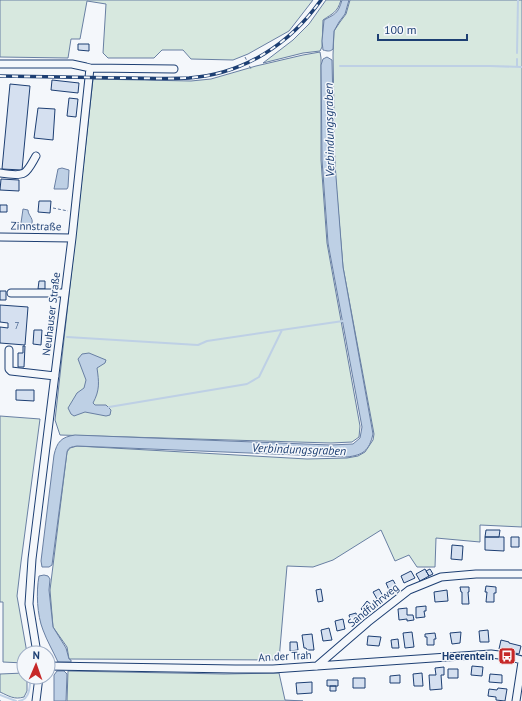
<svg xmlns="http://www.w3.org/2000/svg" width="522" height="701" viewBox="0 0 522 701" font-family="'PT Sans',sans-serif">
<rect width="100%" height="100%" fill="#f4f7fb"/>
<path fill="#d7e8df" stroke="#687fa3" d="M0,0H313L289,31L248,54L233,60L191,59L183,50H162L154,58H108L103,53L106,4L87,1L80,39H71L68,58L0,57Z
M326,0H341C337,13 333,13 323,20L322,47L320,51L303,53L263,63L293,40L309,24Z
M350,0H522V527L480,525V542L436,538L435,567H417L409,555L395,561L381,530L333,560L313,567L287,566L279,660L69,659L67,647L53,627L50,590L67,452L70,448L77,446L307,459L347,458L358,456L365,452L373,440L374,434L343,267L335,172L333,55L334,31L340,22L346,14Z
M320,52L321,58V160L327,243L360,426L359,437L352,442L331,443L60,435L55,420L93,79L191,81L211,79L256,66L303,55Z
M0,416L40,419L21,562L17,596L27,653H24V663L3,662V602H0Z
M68,671L224,674L279,673L285,700L303,701H67Z
M24,673V677H27V691L24,697C14,700 9,696 0,692V674Z"/>
<path fill="#bed0e5" stroke="#687fa3" d="M342,0H349L345,14L339,22L334,31L333,49C330,52 327,51 323,50L322,41L324,20C335,14 338,14 342,0Z
M327,57L332,60L334,151L343,267L373,434C369,451 363,455 347,457L77,446C72,447 68,447 67,452L52,565L49,567H42L41,561L54,455C57,442 61,437 75,435L331,445L353,444L360,438L362,427L328,243L322,160L321,65L323,59Z
M62,168L69,170L68,187L67,189H54L58,169Z
M23,209L28,210C28,216 35,219 31,225L23,226L21,223Z
M89,353L106,360L105,363L97,368C99,382 100,390 93,403L95,405H106L111,410L110,415L106,416L85,412L74,416L71,414L68,408L77,393L84,388L86,380L78,359L82,354Z
M44,575L48,576L50,579L49,590L53,627L66,648L69,659L71,660V662H58C53,651 47,641 43,630C37,615 36,592 39,576Z
M57,671H64L67,674L66,701H54V675Z"/>
<g fill="none" stroke-linecap="round" stroke-linejoin="round">
<path stroke="#bed0e5" stroke-width="2" d="M517,53L518,0
M340,66H490L522,67
M517,67V59
M67,337L198,345L207,341L343,321
M109,407L247,384L259,377L282,330
M0,695L16,701
M19,701C31,699 29,686 31,677"/>
</g>
<path fill="#d5e0f0" stroke="#1d3f73" d="M78,44H89V51L78,50Z
M52,80L79,83L78,93L51,90Z
M10,84L30,86L22,170L2,169Z
M69,98L78,99L76,117L67,116Z
M38,108L55,109L53,140L34,138Z
M1,179L19,180V191L0,190Z
M39,201H51L50,213L38,212Z
M0,205H7V212H0Z
M39,281H45V289H38Z
M0,291H6V300H0Z
M0,305L28,307L25,345L0,343V327L8,328V323L0,322Z
M34,330H42L41,345L33,344Z
M23,346H25L24,367H18V353H23Z
M16,390H34V401L16,400Z
M486,530H500L499,537H485Z
M485,537H504V551L485,550Z
M511,537H519V547H511Z
M452,545L463,546L462,560L451,559Z
M425,569L429,576L420,581L416,574Z
M430,569L433,574L429,576L426,571Z
M411,571L415,578L404,583L401,576Z
M393,580L397,587L389,590L386,583Z
M486,586L496,587V593H494V602H486L487,592H485Z
M460,587H469V592H468L469,604H462V592H461Z
M321,589L323,601L318,602L316,590Z
M379,589L383,596L377,599L373,592Z
M447,590L448,601L435,602L434,592Z
M367,601L373,606L366,614L361,609Z
M426,606V611H424L425,617L416,618V607Z
M407,608V615H413L414,620L407,621V619L399,620L398,609Z
M356,613L358,622L351,623L349,615Z
M343,619L345,629L337,631L335,621Z
M329,628L332,640L323,641L321,630Z
M488,630L489,642H480L479,631Z
M412,632L414,647L405,648L403,633Z
M461,632L460,643L452,644L450,633Z
M435,633L436,639H434V645H427V637H425V634Z
M312,634L314,650H307L306,648H304L302,635Z
M368,636L381,637L379,646L367,645Z
M398,639L399,648H392L391,640Z
M501,640L509,642V643L521,646L519,654L499,649Z
M290,642H297L298,650L290,651Z
M472,666L483,667L482,676L471,675Z
M444,667V675H441L442,689L430,690L429,675H436L435,668Z
M448,669H458V678H448Z
M422,673L423,686H414L413,674Z
M490,674L502,675V683L489,682Z
M400,675V683H390V676Z
M353,678H365V688H353Z
M327,680H338V686H327Z
M312,682V693L297,694L296,683Z
M330,686H336V691H330Z
M498,688L507,689L505,701L496,700V697L488,696L489,689L497,690Z"/>
<g fill="none" stroke-linecap="round" stroke-linejoin="round">
<defs>
<path id="minor" d="M0,64H72L86,67L90,68L72,238L32,559L29,604L37,653
M90,68L174,69
M0,173C6,174 19,176 24,173C29,170 33,161 36,156
M0,237L72,238
M11,293H65
M9,350V369L11,371L55,376
M48,666L235,669H273L491,654L507,656L522,660
M317,666L368,622L409,590L441,577L476,574H522
M36,701L39,677
M516,701L522,662"/>
</defs>
<use href="#minor" stroke="#1d3f73" stroke-width="9"/>
<path stroke="#5e769c" stroke-width="1" stroke-dasharray="3 2" stroke-linecap="butt" d="M245,57L251,69
M53,208L68,211
M0,701H1"/>
<use href="#minor" stroke="#f4f7fb" stroke-width="7"/>
<defs>
<path id="rail" d="M0,76C41,77 81,77 122,78C144,78 167,79 189,78C244,74 290,44 321,0"/>
</defs>
<use href="#rail" stroke="#1d3f73" stroke-width="3.5"/>
<use href="#rail" stroke="#f4f7fb" stroke-width="2" stroke-dasharray="6" stroke-linecap="butt"/>
</g>
<defs>
<symbol id="bus-square" viewBox="-11 -11 22 22"><rect x="-9" y="-9" width="18" height="18" rx="4" fill="#c62828" stroke="#f4f7fb"/><path d="M-5-6H5V4H4V6H2V4H-2V6H-4V4H-5ZM-3.5-4V0h7V-4ZM-3.5 1.2v1.5H-2V1.2ZM2 1.2v1.5H3.5V1.2Z" fill="#fff"/></symbol>
</defs>
<g fill-rule="evenodd">
<use href="#bus-square" x="497" y="646" width="20" height="20"/>
</g>
<g text-anchor="middle" dominant-baseline="central" stroke-width="3" stroke-linejoin="round" paint-order="stroke">
<g font-size="9" fill="#4b6792">
<text x="17" y="325">7</text>
</g>
<g font-size="11" fill="#1d3f73" stroke="#f4f7fb">
<text transform="translate(36 226) rotate(1)">Zinnstraße</text>
<text transform="translate(51 314) rotate(-83)">Neuhauser Straße</text>
<text transform="translate(373 605) rotate(-39)">Sandfuhrweg</text>
<text transform="translate(285 656) rotate(-3)">An der Trah</text>
</g>
<g font-size="11" font-weight="bold" fill="#1d3f73" stroke="#f4f7fb" text-anchor="end">
<text x="494" y="656">Heerentein</text>
</g>
<g font-size="12" font-style="italic" fill="#1d3f73" stroke="#f4f7fb">
<text transform="translate(329 130) rotate(-91)">Verbindungsgraben</text>
<text transform="translate(299 449) rotate(2)">Verbindungsgraben</text>
</g>
</g>
<g transform="translate(36 665) rotate(2)"><circle r="19" fill="#f4f7fb" stroke="#9eadc5"/>
<path d="M0-3L7 15L0 10L-7 15Z" fill="#c62828"/>
<text y="-6" font-size="11" font-weight="bold" text-anchor="middle" fill="#1d3f73">N</text>
</g>
<path d="M378 34v6h89v-6" fill="none" stroke="#1d3f73" stroke-width="2"/>
<text x="384" y="34" font-size="12" fill="#1d3f73" stroke="#f4f7fb" stroke-width="3" paint-order="stroke">100 m</text>
</svg>
